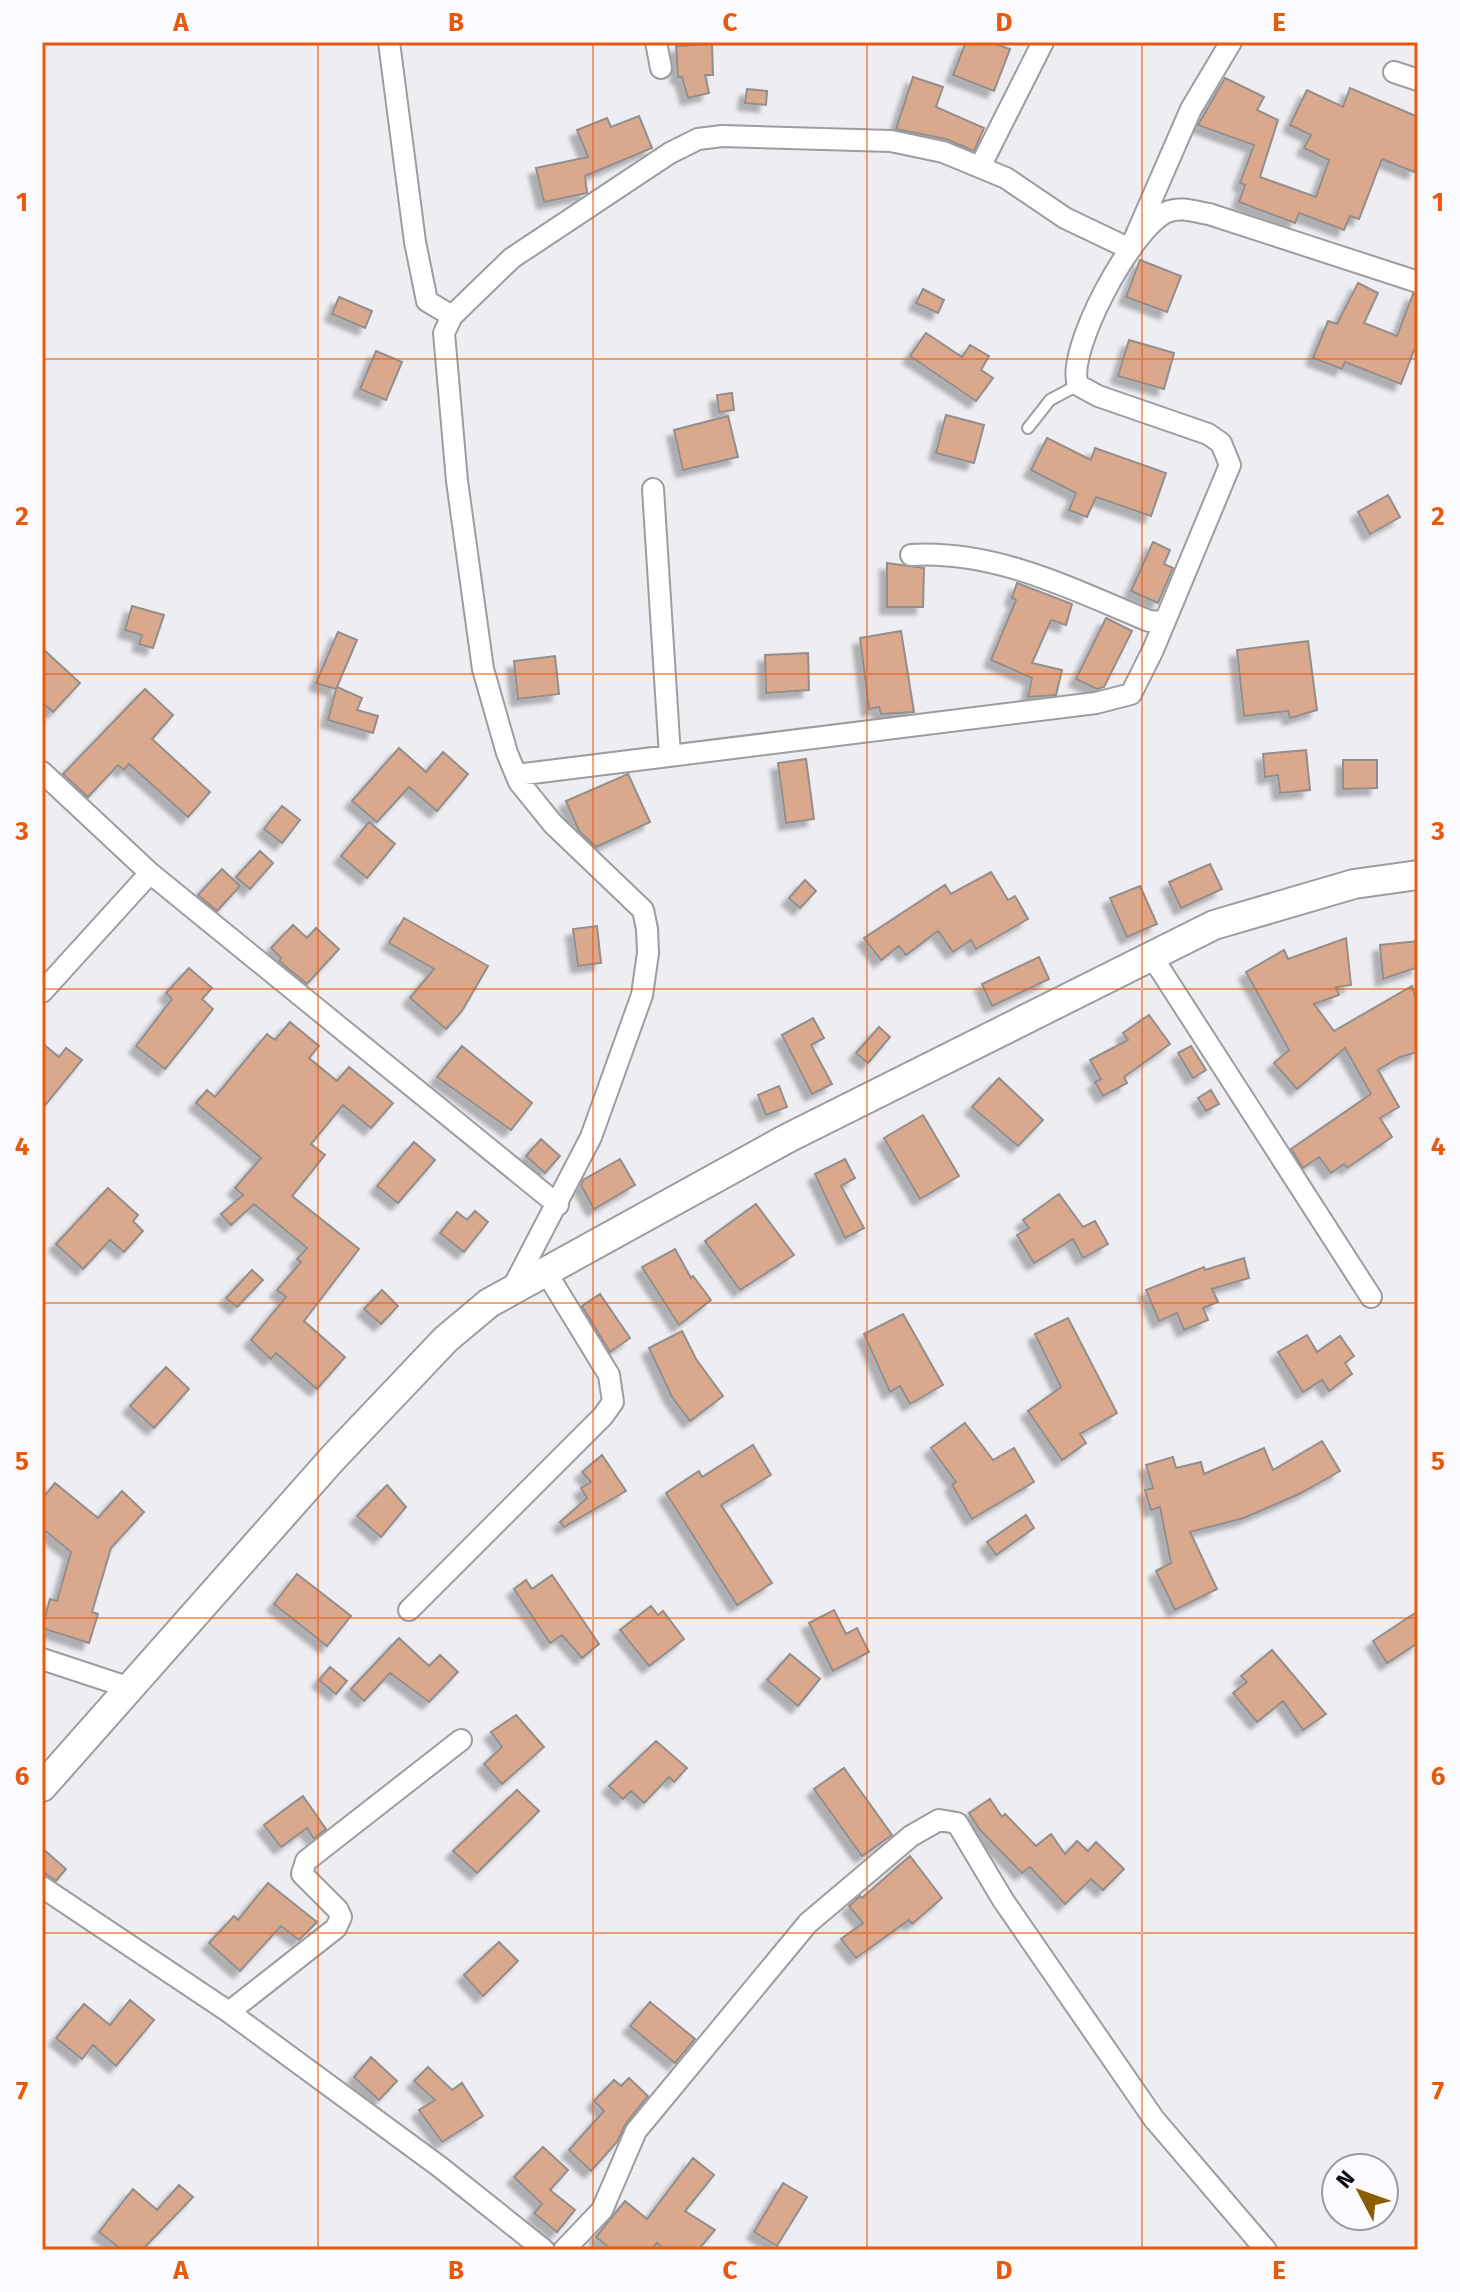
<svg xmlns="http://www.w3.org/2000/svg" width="1460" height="2292" viewBox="0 0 1460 2292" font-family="'Fira Sans',sans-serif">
<defs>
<filter id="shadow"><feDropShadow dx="-7" dy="7" stdDeviation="2" flood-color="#0004"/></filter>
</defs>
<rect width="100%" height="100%" fill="#eeedf2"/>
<path fill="#daa88d" stroke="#938e8c" stroke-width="2" filter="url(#shadow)" d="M966,42H990L1010,49L994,91L953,75Z
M712,44L713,75H705L709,93L688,98L682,77H678L676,46Z
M913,77L943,87L936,107L984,128L974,151L946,139L896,129Z
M1225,78L1264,97L1257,110L1278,120L1260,177L1316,197L1329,160L1304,148L1311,135L1290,125L1307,90L1343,107L1350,88L1418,117V162L1414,172L1382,159L1359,219L1350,216L1344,230L1299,213L1295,223L1239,202L1245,185L1240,183L1254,145L1198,125Z
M747,89L767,91L766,105L745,103Z
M639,116L652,148L585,176L587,193L544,202L536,168L588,157L577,130L607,118L611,127Z
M1140,260L1181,276L1167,312L1126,297Z
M1358,283L1378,293L1364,323L1397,336L1413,294L1418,295V352L1414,350L1401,384L1345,362L1342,369L1313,358L1328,321L1337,324Z
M923,289L944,300L938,313L916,303Z
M339,297L372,311L365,328L332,314Z
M926,333L962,357L970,345L989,356L981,370L993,378L976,401L910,356Z
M1129,340L1174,353L1164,389L1118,376Z
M376,351L402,362L386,400L360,389Z
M732,393L734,410L719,412L717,395Z
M946,415L984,425L974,463L936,453Z
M728,416L738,457L683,470L674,430Z
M1047,438L1091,460L1095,448L1166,473L1151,516L1096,497L1087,517L1069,510L1076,493L1031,470Z
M1388,495L1400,517L1370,534L1358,512Z
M1153,542L1170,550L1164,564L1173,568L1158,603L1131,591Z
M887,563L924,568L923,607H887Z
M1017,583L1072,604L1066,625L1051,620L1032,663L1062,670L1056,695L1028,697L1032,678L991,660L1016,600L1012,598Z
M132,606L164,615L153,648L139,644L142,635L125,630Z
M1106,618L1132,631L1104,687L1097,689L1076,679Z
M901,631L914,712L881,714L879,707L869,709L860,638Z
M338,632L357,640L337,687L362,698L357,710L378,716L373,733L328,720L336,689L316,683Z
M1308,641L1317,710L1290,718L1288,711L1244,716L1237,650Z
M42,648L80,683L53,712L42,702Z
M808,653L809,690L766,693L765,655Z
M555,656L559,694L518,699L514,661Z
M145,689L173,715L152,739L210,792L188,817L129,764L124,770L118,765L88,797L63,774Z
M399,748L426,772L443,752L468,774L437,811L409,787L377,822L352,801Z
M1306,750L1310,790L1280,793L1278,775L1265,777L1263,754Z
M806,759L814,819L786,823L778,763Z
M1343,760H1377V788L1343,789Z
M628,774L650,822L596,847L579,831L566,801Z
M282,806L300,820L282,843L264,829Z
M369,822L395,844L367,878L341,856Z
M260,851L273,863L250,889L236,877Z
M1210,864L1222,889L1181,908L1169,882Z
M222,869L240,886L217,911L198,895Z
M991,872L1008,900L1015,896L1028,919L976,949L971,940L953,952L938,931L906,955L899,946L881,960L864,938L945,885L951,894Z
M805,880L816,891L800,908L789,898Z
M1140,886L1157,924L1127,937L1110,898Z
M404,918L488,966L462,1011L446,1029L410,998L434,969L389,943Z
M293,925L307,938L316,928L339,949L307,984L279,961L281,958L271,948Z
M597,926L601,963L578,966L573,929Z
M1346,938L1351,985L1336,987L1339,995L1314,1004L1334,1031L1412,986L1418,1006V1052L1400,1057L1378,1070L1399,1107L1380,1118L1392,1137L1347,1168L1344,1164L1331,1173L1319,1157L1303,1168L1291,1149L1371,1094L1345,1048L1297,1089L1274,1063L1289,1050L1246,972L1284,950L1288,959Z
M1418,941V967L1383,979L1380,945Z
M1039,957L1049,979L992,1006L982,984Z
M189,968L212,988L202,999L213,1009L165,1069L136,1046L172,999L166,993Z
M1149,1015L1170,1044L1124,1077L1127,1083L1103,1096L1095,1082L1101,1079L1090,1060L1128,1040L1123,1033Z
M813,1018L824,1038L811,1045L832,1084L812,1094L782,1035Z
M290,1022L319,1046L309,1058L337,1081L349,1067L393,1103L371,1128L343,1105L311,1144L325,1155L292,1196L359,1249L304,1321L345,1357L317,1389L276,1353L271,1359L251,1340L286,1297L277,1290L301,1262L297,1259L307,1248L254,1204L231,1225L221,1214L243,1195L235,1188L261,1158L196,1103L207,1090L215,1097L267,1034L275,1040Z
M879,1027L890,1037L868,1063L856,1053Z
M42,1043L59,1057L66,1048L82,1060L42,1109Z
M462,1046L532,1103L511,1130L437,1077Z
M1191,1046L1206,1070L1193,1078L1178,1053Z
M999,1078L1043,1120L1018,1146L972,1107Z
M779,1086L787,1107L766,1115L758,1095Z
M1211,1090L1219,1104L1206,1111L1198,1098Z
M923,1115L959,1176L920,1199L884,1138Z
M541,1139L560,1156L545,1173L526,1156Z
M414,1142L435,1160L398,1203L377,1186Z
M620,1159L635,1185L594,1209L581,1185L583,1180Z
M845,1159L855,1178L841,1186L864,1228L845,1238L815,1174Z
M108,1188L138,1215L133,1221L143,1231L124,1252L110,1240L83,1269L56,1244Z
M1059,1194L1083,1227L1095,1221L1108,1244L1083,1258L1073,1239L1034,1263L1017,1235L1029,1228L1023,1220Z
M756,1204L794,1255L740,1290L705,1241Z
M475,1211L488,1222L464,1252L440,1233L457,1212L467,1220Z
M675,1249L691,1278L693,1276L711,1300L679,1325L642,1267Z
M1244,1258L1249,1278L1212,1289L1218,1302L1203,1308L1208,1320L1184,1330L1177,1313L1159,1321L1146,1290L1204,1267L1205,1270Z
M252,1270L263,1280L237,1307L226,1298Z
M382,1290L398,1306L381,1324L364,1309Z
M600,1294L630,1338L610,1352L582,1306Z
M903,1314L943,1385L910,1404L900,1386L890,1392L864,1334Z
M1068,1318L1117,1413L1080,1434L1086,1443L1062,1460L1028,1411L1061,1387L1035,1334Z
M682,1331L696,1359L723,1396L690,1421L672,1397L649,1348Z
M1307,1335L1317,1352L1340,1336L1354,1356L1345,1363L1352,1374L1329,1391L1322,1380L1303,1392L1278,1352Z
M166,1367L189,1389L154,1428L130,1406Z
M965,1423L993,1460L1014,1448L1034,1482L972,1519L952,1485L956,1482L931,1448Z
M1322,1441L1340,1471L1301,1493L1244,1518L1190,1532L1217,1589L1175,1610L1156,1571L1171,1563L1160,1507L1151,1510L1145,1490L1153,1488L1146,1465L1173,1457L1176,1468L1201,1462L1204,1474L1264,1448L1273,1470Z
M753,1445L771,1475L721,1505L772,1583L737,1605L666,1493L699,1471L702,1477Z
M602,1455L626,1491L564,1527L560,1522L587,1498L581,1488L591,1482L582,1472Z
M55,1483L98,1518L122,1491L144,1512L111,1548L92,1612L98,1614L89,1643L42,1628L50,1599L57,1601L71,1552L42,1528V1499Z
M387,1485L406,1507L381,1537L357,1516Z
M1026,1515L1034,1528L996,1555L987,1542Z
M297,1574L351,1616L327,1646L274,1604Z
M552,1575L599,1644L582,1658L562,1635L550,1643L514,1589L526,1580L532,1589Z
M651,1606L658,1615L663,1611L684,1639L649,1666L620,1630Z
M834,1610L846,1634L857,1628L869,1652L833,1671L809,1623Z
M1418,1611V1643L1387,1663L1373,1641Z
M399,1638L429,1666L440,1655L458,1672L429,1702L390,1673L364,1701L351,1689Z
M1272,1650L1326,1714L1303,1730L1283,1701L1257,1722L1233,1693L1247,1682L1241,1676Z
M790,1654L820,1679L798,1706L767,1680Z
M330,1667L347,1681L336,1694L319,1680Z
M516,1715L544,1747L502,1784L484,1764L502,1747L491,1732Z
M656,1741L687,1768L674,1782L669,1777L644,1803L631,1791L623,1799L609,1786Z
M844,1768L892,1835L862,1856L814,1789Z
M517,1790L539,1811L477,1873L453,1851Z
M303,1796L326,1829L314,1839L307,1828L281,1847L264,1825Z
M990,1799L1002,1817L1005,1814L1036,1846L1051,1834L1065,1854L1077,1841L1088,1851L1096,1842L1124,1869L1103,1890L1091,1879L1065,1904L1030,1867L1022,1873L980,1830L969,1813Z
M42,1848L66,1869L56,1881L42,1871Z
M910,1856L942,1898L912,1924L909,1920L856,1958L841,1939L863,1923L849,1906L860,1896L862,1898Z
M268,1883L317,1922L299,1940L281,1926L240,1971L209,1943L234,1916L238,1920Z
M499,1942L518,1961L483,1996L464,1975Z
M130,2000L154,2020L116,2066L93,2045L82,2059L56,2038L84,2004L110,2025Z
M650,2002L695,2039L675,2063L630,2026Z
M371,2057L397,2081L379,2100L354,2077Z
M428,2067L452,2090L462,2083L483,2116L442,2142L419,2110L435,2100L414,2081Z
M629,2078L648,2096L626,2123L617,2142L591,2171L569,2150L604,2111L594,2101L614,2080L621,2086Z
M543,2147L568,2170L550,2190L575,2210L557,2232L534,2213L542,2204L514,2177Z
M693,2158L714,2175L685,2211L715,2230L698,2250H664L657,2243L651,2250H612L596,2237L625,2201L647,2219Z
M783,2183L807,2197L777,2246L754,2232Z
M179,2185L193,2197L142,2250H122L99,2232L133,2189L157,2210Z"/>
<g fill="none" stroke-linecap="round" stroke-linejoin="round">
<defs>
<path id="lane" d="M1028,428L1050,400L1078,385"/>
<path id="street" d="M389,42L415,242L427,301L452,316
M656,42L661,68
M1394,72L1418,80
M980,167L1043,42
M653,489L670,756
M911,555C996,550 1072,589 1149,621L1163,622
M42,772L150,873L558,1205
M516,775L1096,703L1131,694L1153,650L1230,465L1221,443L1208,434L1098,396L1078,385C1065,352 1132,227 1167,212C1180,206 1196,212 1209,214L1418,282
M1151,955L1371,1297
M42,992L150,873
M512,1289L591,1137L642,995L648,953L647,929L643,910L553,824L519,782L507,753L483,669L457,481L444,333L452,316L512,258L670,153L698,139L722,136L891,141L943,152L1006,178L1065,218L1130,249L1191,109L1231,42
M409,1610L603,1416L613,1402L609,1375L546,1272
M42,1659L130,1688
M42,1887L229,2012L440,2167L544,2250
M229,2012L336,1928L341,1917L338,1910L302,1874L306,1861L461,1740
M564,2250L602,2210L636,2131L808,1923L911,1836L939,1820L957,1823L1003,1900L1154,2119L1266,2250"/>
<path id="secondary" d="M42,1787L333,1458L446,1339L489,1303L788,1138L1214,925L1354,884L1418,875"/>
</defs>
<use href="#lane" stroke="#9d9da1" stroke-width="14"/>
<use href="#street" stroke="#9d9da1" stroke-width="24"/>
<use href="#secondary" stroke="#9d9da1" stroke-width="32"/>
<use href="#lane" stroke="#fff" stroke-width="10"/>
<use href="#street" stroke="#fff" stroke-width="20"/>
<use href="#secondary" stroke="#fff" stroke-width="28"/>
</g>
<path fill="none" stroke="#e8590c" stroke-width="2" stroke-opacity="0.55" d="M318,42V2250M593,42V2250M867,42V2250M1142,42V2250M42,359H1418M42,674H1418M42,989H1418M42,1303H1418M42,1618H1418M42,1933H1418"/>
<rect width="1460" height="2292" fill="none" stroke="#fbfbff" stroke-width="88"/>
<g transform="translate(1360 2192) rotate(311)"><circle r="38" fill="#fbfbff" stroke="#9b9b9e" stroke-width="2"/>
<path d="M0-6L14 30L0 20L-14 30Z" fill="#8b5e03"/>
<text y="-12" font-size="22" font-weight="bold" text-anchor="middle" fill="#0b0b0d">N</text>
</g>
<rect x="44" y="44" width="1372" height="2204" fill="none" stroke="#e8590c" stroke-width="3"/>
<g font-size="26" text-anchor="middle" font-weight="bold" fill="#e8590c">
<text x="181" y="31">A</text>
<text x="456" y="31">B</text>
<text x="730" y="31">C</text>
<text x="1004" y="31">D</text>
<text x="1279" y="31">E</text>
<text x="22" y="211">1</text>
<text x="1438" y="211">1</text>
<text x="22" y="525">2</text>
<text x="1438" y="525">2</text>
<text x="22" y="840">3</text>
<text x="1438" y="840">3</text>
<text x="22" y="1155">4</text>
<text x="1438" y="1155">4</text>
<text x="22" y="1470">5</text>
<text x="1438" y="1470">5</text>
<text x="22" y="1785">6</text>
<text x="1438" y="1785">6</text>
<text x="22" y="2100">7</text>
<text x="1438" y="2100">7</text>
<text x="181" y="2279">A</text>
<text x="456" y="2279">B</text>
<text x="730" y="2279">C</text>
<text x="1004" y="2279">D</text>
<text x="1279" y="2279">E</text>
</g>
</svg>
